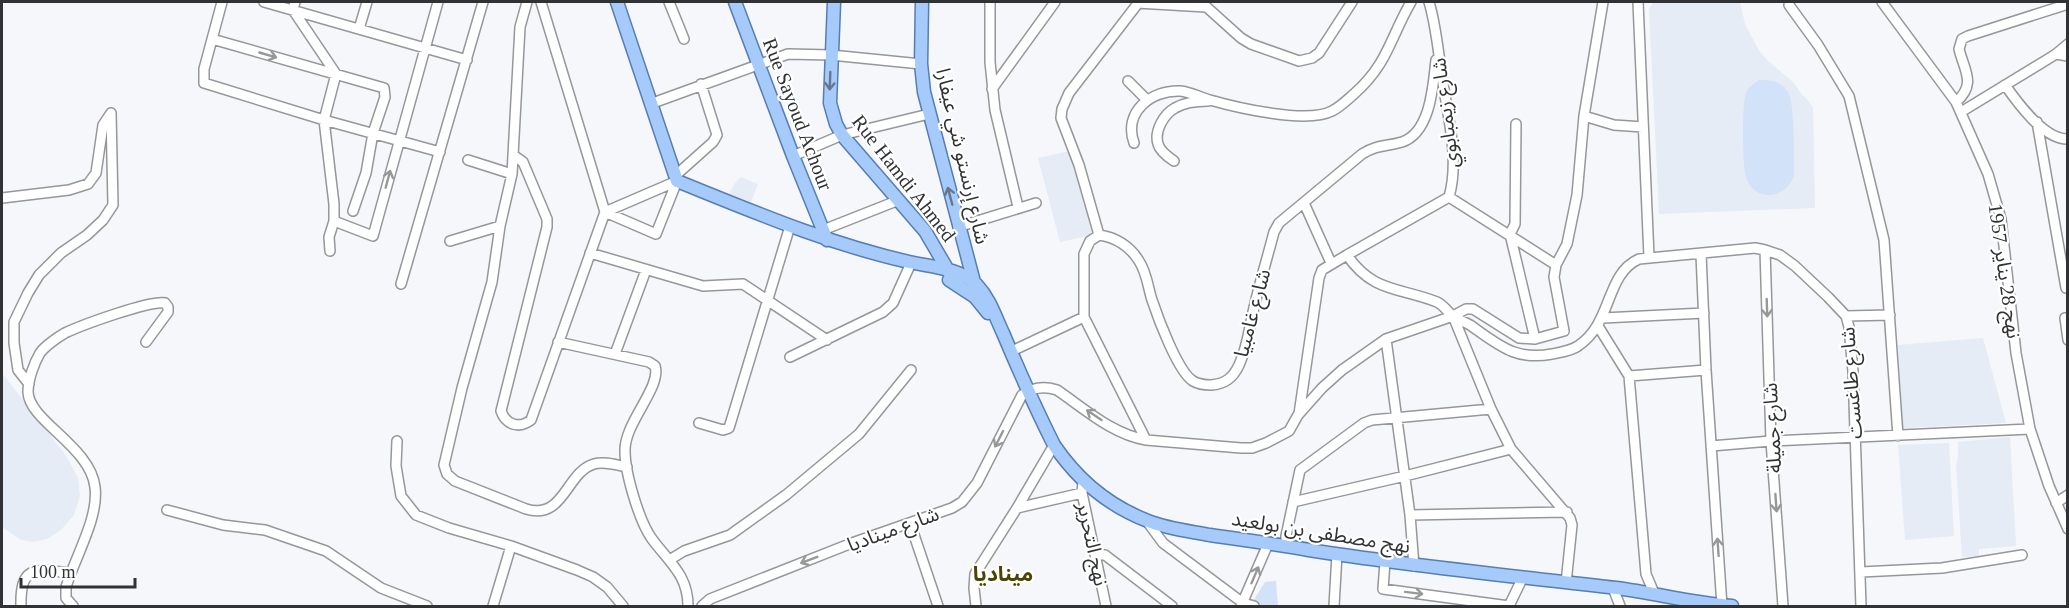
<svg xmlns="http://www.w3.org/2000/svg" width="2069" height="608" viewBox="0 0 2069 608" font-family="'Times New Roman','Noto Sans Arabic',serif">
<rect width="100%" height="100%" fill="#f5f7fa"/>
<path fill="#e5ecf6" d="M1653,2H1740L1745,24L1758,49L1767,60L1794,83L1802,95L1804,96L1813,107L1815,208L1659,214L1649,10Z
M1069,151L1092,235L1060,242L1038,158Z
M741,177L758,184L751,202L729,194L735,183Z
M1983,338L2006,423L1903,428L1898,345Z
M2,373L67,457L78,478L80,496L74,515L61,530L47,539L33,542L21,540L2,527Z
M2010,437L2016,546L1979,549V556L1962,557L1956,465L1958,457V442Z
M1949,443L1954,536L1905,540L1898,445Z"/>
<path fill="#d2e2f9" d="M1759,80C1771,80 1781,81 1788,92C1795,104 1794,158 1794,176C1786,199 1754,203 1746,177C1742,167 1742,101 1746,93C1749,86 1754,84 1759,80Z
M1276,581L1278,606H1250L1265,582Z"/>
<g fill="none" stroke-linecap="round" stroke-linejoin="round">
<defs>
<path id="minor" d="M222,2L204,69V83L324,120L440,152
M264,2L467,60
M295,2L293,10L336,74L324,120L334,204V221L329,237L330,251
M527,2L520,27L512,174L500,226L492,282L462,388L444,465L447,474L455,481L526,509C564,521 566,472 594,464C604,461 617,465 627,467
M541,2L605,212L656,234L677,181
M669,2L684,39
M990,2V62L995,110L1018,207
M1201,2L1241,38L1251,44L1299,61L1312,58L1319,53L1352,2
M1429,2C1436,25 1438,51 1442,76C1447,114 1460,158 1449,197L1347,255C1373,293 1399,287 1437,302C1444,305 1448,313 1454,317C1459,320 1465,322 1470,325C1499,345 1515,361 1552,354C1561,352 1571,351 1578,346C1613,323 1605,274 1639,259L1755,248L1765,250L1780,255L1795,266L1828,297L1846,316L1849,327L1853,372L1861,606
M1638,2L1649,257
M1882,2L1956,102L1988,174L2001,219L2016,353L2030,429L2049,486L2068,529
M1137,3L1206,7
M1789,5L1818,45L1849,96L1884,240L1898,436
M359,29L367,2
M212,39L384,88L385,97L373,133L366,173L353,211
M2056,54L2068,44
M1128,81L1147,100
M2005,85C2017,102 2044,140 2068,139
M992,89L1055,2
M1956,102C1977,84 1964,70 1959,49L1962,39L1968,36L2068,4
M650,104L788,54L831,55L921,64
M1961,112L2048,59L2056,54L2068,56
M1584,116L1614,125L1643,127
M2037,122L2066,288
M1516,124L1515,224L1510,234L1535,339
M1134,143C1123,112 1151,90 1180,91C1191,92 1199,97 1210,100C1238,108 1307,124 1332,111C1340,107 1347,100 1354,94C1388,64 1390,38 1411,2
M513,155L523,162L547,219V227L501,411C506,425 519,429 531,420L605,212L677,181
M793,156L842,135L929,114
M468,160L512,174
M1174,161C1168,157 1160,151 1158,144C1154,131 1164,114 1175,108C1185,102 1197,101 1208,101
M675,176L713,142L717,135L701,84
M1449,197L1556,265
M2,198L69,190L88,184L96,173L103,125L111,113
M1304,203L1331,263
M334,221L373,236L438,2
M958,227L1036,203
M823,230L899,200
M1099,235L1079,165L1061,118L1062,109L1069,93L1139,2
M450,241L500,226
M1765,250L1771,441L1783,606
M590,253L703,286L743,284L827,340
M1701,254L1706,370L1722,606
M401,284L483,2
M1453,316L1491,409L1511,449L1570,518L1572,525L1566,583
M1846,316L1890,315
M1084,317L1146,440
M1603,318L1704,313
M2065,318L2068,340
M1598,326L1629,376L1646,574L1654,593
M1386,339L1410,515L1414,566
M558,342L649,362L655,366C662,387 624,423 625,451C625,473 639,521 652,539C669,562 688,575 688,606
M1012,351L1084,317V254L1090,241L1099,235C1115,237 1130,246 1139,261C1147,273 1148,288 1152,300C1158,318 1178,372 1193,381C1198,384 1205,385 1211,385C1225,384 1233,378 1239,365C1247,348 1249,330 1253,312C1259,285 1267,259 1274,232L1279,223L1362,154C1378,144 1386,147 1402,142C1431,132 1433,85 1436,60
M615,354L646,270
M790,357L883,312L893,303L911,263
M1629,376L1706,370
M29,384L18,370L14,343V322L28,293L39,275L61,253L87,235L103,220L113,205L111,113
M1299,414L1319,278L1322,270L1347,255
M699,423L723,430L729,428L790,226
M397,441L396,466L401,496L416,515L449,528L511,546L577,570L593,577L607,587L623,606
M1711,446L1771,441L2030,429
M1083,481L1082,493L1106,606
M1293,502L1405,476L1511,449
M2056,503L2068,495
M1017,508L1082,493
M167,510L223,525L265,530L326,551L381,588L427,606
M1410,515L1567,512
M1146,520L1163,543L1243,603L1254,606
M910,523L938,606
M1286,546V536L1300,470L1364,423L1372,420L1491,409
M1096,554L1105,555L1172,606
M671,559L684,551L730,535L786,495L859,434L911,370
M1385,562L1383,589L1509,606L1523,577
M1861,572L1942,568L2022,555
M1613,588L1620,606
M21,606C20,564 36,569 70,573
M73,606L66,598V587C75,557 99,518 95,487C90,446 29,421 28,392C28,380 34,363 40,353C45,346 58,337 65,333C82,325 150,300 165,303L168,307V312L146,342
M493,606L511,546
M702,606L710,599L852,543L952,508L962,502L977,483L1022,395C1033,387 1044,386 1057,390C1085,409 1112,434 1146,440L1241,448H1252L1266,443L1289,431L1298,415L1322,388L1342,370L1386,339L1453,316L1466,309H1473L1519,338L1535,339L1564,331L1554,277L1556,265L1567,244L1577,195L1584,116L1603,2
M976,606L974,588L975,574L1017,508L1054,445
M1241,606L1268,544
M1334,606L1337,554"/>
<path id="major" d="M617,2L677,181C754,212 829,244 909,262C932,267 960,268 977,285C990,299 995,316 1003,333C1019,371 1036,409 1054,445C1077,479 1109,506 1148,521C1168,529 1189,531 1210,535C1243,540 1276,544 1309,550C1411,566 1513,576 1616,588C1655,593 1693,603 1732,606
M735,2L793,156L827,240
M834,2L830,103L836,124L842,135L925,231L956,284
M922,2L921,64L924,92L974,282
M949,280L975,297L988,313"/>
</defs>
<use href="#minor" stroke="#959799" stroke-width="12"/>
<use href="#major" stroke="#567eb2" stroke-width="15"/>
<use href="#minor" stroke="#fff" stroke-width="9"/>
<use href="#major" stroke="#a6cafa" stroke-width="12"/>
</g>
<defs><path id="oneway-shaft" d="M-6 0H5M1.5-3L5.5 0L1.5 3" fill="none" stroke-width="1.6" stroke-linecap="round" stroke-linejoin="round" transform="scale(1.5)"/></defs>
<g stroke="#989899">
<use href="#oneway-shaft" transform="translate(268 55) rotate(16)"/>
<use href="#oneway-shaft" transform="translate(388 179) rotate(-75)"/>
<use href="#oneway-shaft" transform="translate(1767 308) rotate(88)"/>
<use href="#oneway-shaft" transform="translate(1094 415) rotate(-146)"/>
<use href="#oneway-shaft" transform="translate(999 439) rotate(117)"/>
<use href="#oneway-shaft" transform="translate(1776 503) rotate(86)"/>
<use href="#oneway-shaft" transform="translate(1718 547) rotate(-94)"/>
<use href="#oneway-shaft" transform="translate(809 560) rotate(159)"/>
<use href="#oneway-shaft" transform="translate(1255 575) rotate(-67)"/>
<use href="#oneway-shaft" transform="translate(1414 593) rotate(7)"/>
</g>
<g stroke="#66768d">
<use href="#oneway-shaft" transform="translate(830 81) rotate(92)"/>
<use href="#oneway-shaft" transform="translate(950 196) rotate(-105)"/>
</g>
<g text-anchor="middle" dominant-baseline="central" stroke-width="4.5" stroke-linejoin="round" paint-order="stroke">
<g font-size="20" fill="#313233" stroke="#fff">
<text transform="translate(1445 113) rotate(-97)">شارع زيمبابوي</text>
<text transform="translate(798 114) rotate(69)">Rue Sayoud Achour</text>
<text transform="translate(963 156) rotate(77)">شارع إرنستو شي عيفارا</text>
<text transform="translate(904 178) rotate(52)">Rue Hamdi Ahmed</text>
<text transform="translate(2005 271) rotate(82)">نهج 28 يناير 1957</text>
<text transform="translate(1252 313) rotate(-75)">شارع غامبيا</text>
<text transform="translate(1851 383) rotate(-94)">شارع طاغست</text>
<text transform="translate(1772 428) rotate(-93)">شارع جميلة</text>
<text transform="translate(893 529) rotate(-20)">شارع ميناديا</text>
<text transform="translate(1321 532) rotate(9)">نهج مصطفى بن بولعيد</text>
<text transform="translate(1093 544) rotate(78)">نهج التحرير</text>
</g>
<g font-size="21" font-weight="bold" fill="#4c4401" stroke="#fff">
<text x="1003" y="574">ميناديا</text>
</g>
</g>
<rect width="2069" height="608" fill="none" stroke="#313233" stroke-width="6"/>
<path d="M21 578v9h114v-9" fill="none" stroke="#313233" stroke-width="3"/>
<text x="30" y="578" font-size="18" fill="#313233" stroke="#ffffff" stroke-width="4.5" paint-order="stroke">100 m</text>
</svg>
